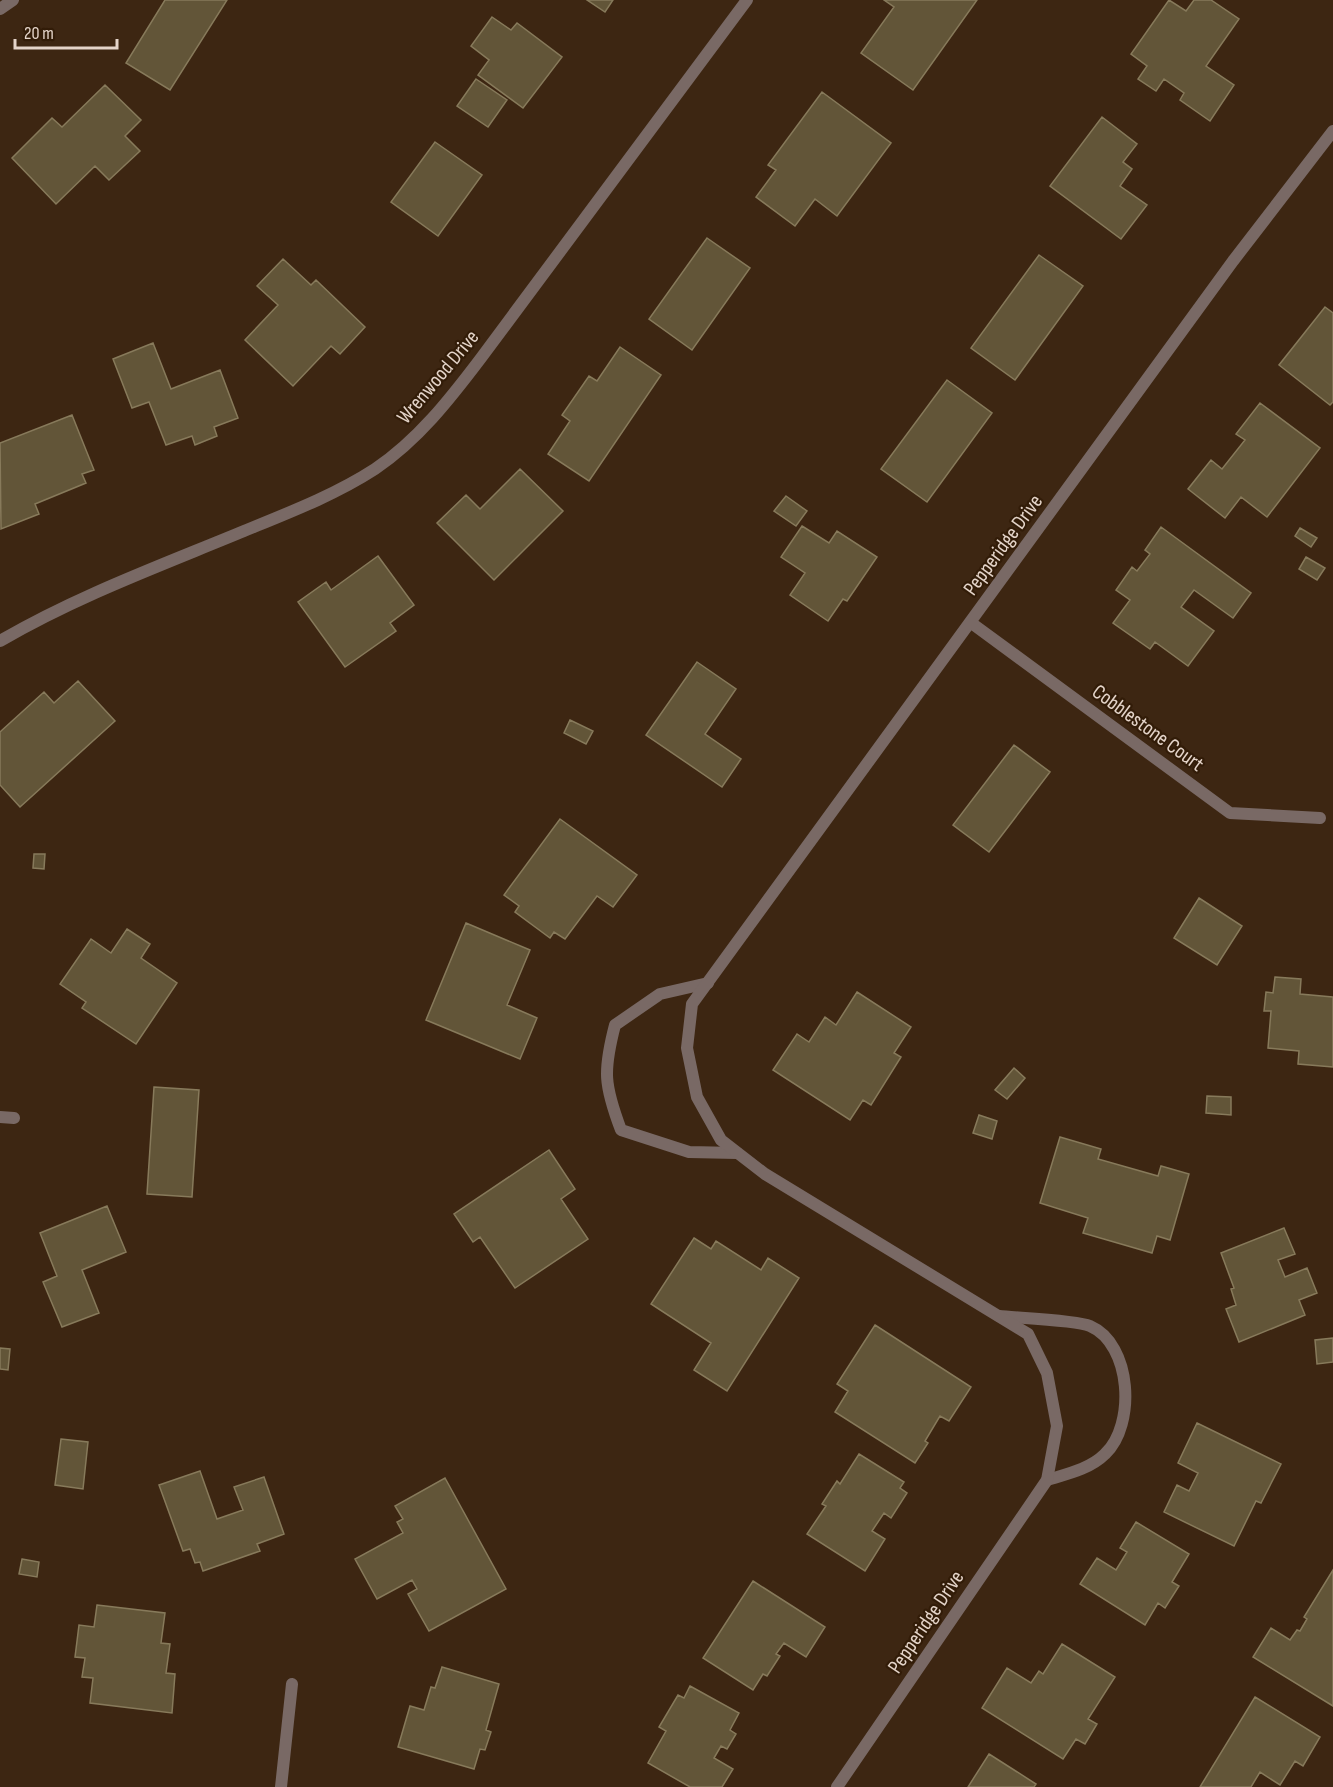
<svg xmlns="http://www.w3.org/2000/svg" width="1333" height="1787" viewBox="0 0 1333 1787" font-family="'Sofia Sans Condensed',sans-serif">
<rect width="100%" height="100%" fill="#3d2612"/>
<path fill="#625538" stroke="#877a5b" stroke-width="1.5" d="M165,0H227L170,90L126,63Z
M587,0H613L605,12Z
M884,0H977L913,90L861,53L894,7Z
M1169,0L1186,11L1194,0H1211L1239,19L1206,66L1234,85L1210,121L1180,100L1184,93L1164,79L1156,91L1138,79L1147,66L1131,54Z
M492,17L511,30L517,23L562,57L523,108L478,75L489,60L471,46Z
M476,79L507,100L488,127L457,106Z
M105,85L141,120L125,136L140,151L109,180L95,166L56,204L12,158L52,118L62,127Z
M822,92L891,143L837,216L815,199L795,226L756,197L776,170L768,165Z
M1102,117L1137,144L1123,162L1132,169L1120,186L1147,205L1121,239L1050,186Z
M435,142L482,175L438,236L391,202Z
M707,238L750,268L692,350L649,319Z
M1039,255L1083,286L1015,380L971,348Z
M283,259L311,285L316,280L365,327L340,354L331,346L293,386L245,340L278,305L257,286Z
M1325,307L1333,313V402L1330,405L1279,365Z
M153,343L171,389L220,370L238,418L214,427L217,436L195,445L192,436L166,445L149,402L132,408L113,359Z
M620,347L661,375L589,481L548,454L570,421L562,415L589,376L597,381Z
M947,380L992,413L927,502L881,469Z
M1260,403L1320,448L1267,517L1241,497L1225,518L1188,489L1211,460L1222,469L1245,440L1236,434Z
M72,415L94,470L82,474L86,483L35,504L39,514L1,529L0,443Z
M520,469L563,511L494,580L437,523L466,495L480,509Z
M786,496L807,511L796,526L774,511Z
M802,526L829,543L837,531L877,557L847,601L843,599L828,621L790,595L805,573L781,557Z
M1161,527L1251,593L1233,618L1194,590L1181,607L1214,631L1188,666L1155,642L1150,649L1113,623L1130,600L1116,590L1132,567L1137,571L1150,554L1145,550Z
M1300,528L1317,538L1311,547L1295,536Z
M378,556L414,605L390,623L396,631L345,667L298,602L326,582L331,590Z
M1306,557L1325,568L1317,580L1299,569Z
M697,662L736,689L705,734L741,759L722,787L646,735Z
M78,681L115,721L20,807L0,785V732L44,692L54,703Z
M570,720L593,731L586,744L564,733Z
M1014,745L1050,772L989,852L953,825Z
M560,819L637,875L613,907L597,896L565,939L554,932L550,938L515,912L519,906L504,895Z
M34,854H45L44,869L33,868Z
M1199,898L1242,926L1217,965L1174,938Z
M466,923L530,950L507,1005L537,1018L520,1059L426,1020Z
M127,929L150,944L141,958L177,983L136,1044L82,1008L86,1002L60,984L91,939L111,953Z
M1275,977L1301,979L1300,994L1333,997V1067L1298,1064L1299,1051L1268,1048L1271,1011H1264L1266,992L1273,993Z
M857,992L911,1027L894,1053L901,1057L871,1105L863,1100L850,1120L773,1070L797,1034L809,1042L825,1017L836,1025Z
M1014,1068L1025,1078L1007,1099L995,1090Z
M154,1087L199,1090L192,1197L147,1194Z
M1207,1096L1231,1097V1115L1206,1113Z
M979,1115L997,1121L992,1139L973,1133Z
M1060,1137L1101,1149L1098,1159L1158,1176L1161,1166L1189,1174L1170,1240L1157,1236L1152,1253L1083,1233L1088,1218L1040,1203Z
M549,1150L575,1189L561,1199L588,1239L515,1288L480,1237L473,1242L454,1214Z
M107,1206L126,1252L82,1270L99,1313L62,1327L43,1282L57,1276L40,1233Z
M1284,1228L1295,1254L1278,1260L1285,1277L1307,1268L1317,1293L1299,1300L1305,1315L1239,1342L1226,1309L1236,1305L1231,1289L1234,1288L1221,1253Z
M694,1238L711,1249L716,1241L761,1270L768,1258L799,1278L727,1391L694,1370L711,1343L651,1304Z
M875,1325L971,1387L949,1421L940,1416L925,1441L928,1443L915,1463L835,1412L848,1391L837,1384Z
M1333,1338V1362L1317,1364L1315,1340Z
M0,1348L10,1349L8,1370L0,1369Z
M1197,1423L1281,1464L1261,1503L1256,1501L1234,1546L1164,1512L1177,1485L1189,1491L1198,1473L1178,1463Z
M61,1439L88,1442L83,1489L55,1485Z
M859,1454L904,1482L900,1488L907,1493L891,1518L884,1513L872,1531L885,1539L865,1571L807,1534L826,1506L822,1504L837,1481L840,1484Z
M200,1471L217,1519L243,1510L234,1487L264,1477L284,1534L257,1544L260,1551L203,1571L200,1562L195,1563L190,1549L183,1551L159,1485Z
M445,1478L506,1589L429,1631L408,1594L417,1589L412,1580L377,1599L355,1559L403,1533L397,1522L403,1519L395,1506Z
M1136,1522L1189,1554L1172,1582L1179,1586L1165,1608L1158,1603L1145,1625L1080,1584L1097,1558L1116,1570L1127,1552L1120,1548Z
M22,1559L39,1562L37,1577L19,1574Z
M1333,1570V1706L1253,1657L1271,1628L1290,1640L1297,1630L1300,1631L1307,1619L1304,1617Z
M753,1581L825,1627L806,1657L784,1643L776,1654L780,1656L767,1676L763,1674L753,1690L703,1658Z
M97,1605L165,1613L161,1643L170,1644L166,1673L175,1674L172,1713L90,1703L93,1678L82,1677L85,1658L75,1657L79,1625L94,1627Z
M1062,1644L1115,1677L1088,1719L1097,1724L1085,1744L1076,1739L1063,1759L982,1708L1007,1668L1031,1683L1039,1671L1043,1674Z
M442,1667L499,1684L486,1730L491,1732L485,1750L480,1749L474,1769L398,1747L410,1706L424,1710L431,1687L435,1688Z
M690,1686L739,1713L730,1730L736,1734L727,1749L721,1746L714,1758L733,1769L722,1787H690L648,1763L666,1731L659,1727L678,1695L684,1698Z
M1255,1697L1320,1737L1303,1766L1295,1761L1280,1785L1260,1772L1251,1787H1200Z
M989,1754L1036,1784L1034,1787H968Z"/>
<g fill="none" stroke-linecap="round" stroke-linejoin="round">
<path stroke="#796965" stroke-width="12" d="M708,983L660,994L615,1025C603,1071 604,1085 621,1130L689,1152L737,1153
M999,1316C1018,1318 1076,1320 1090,1326C1132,1344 1136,1425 1105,1454C1090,1469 1067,1474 1047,1480"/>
<path stroke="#796965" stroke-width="12" d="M0,9L13,0
M970,622L1230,813L1320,818
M0,641C77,596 162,565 244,531C288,513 335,495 375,469C418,440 450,399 481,358L747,0
M0,1117L14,1118
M281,1787L292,1684
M837,1787L1047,1480L1057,1426L1047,1373L1028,1334L765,1174L721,1140L697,1097L687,1048L692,1004L1233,261L1333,131"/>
</g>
<g text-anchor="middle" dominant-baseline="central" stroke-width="4.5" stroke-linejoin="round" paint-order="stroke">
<g font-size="21" fill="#e4d4c9" stroke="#321c08">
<text transform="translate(438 377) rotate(-50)">Wrenwood Drive</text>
<text transform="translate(1003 545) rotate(-54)">Pepperidge Drive</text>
<text transform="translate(1148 728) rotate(36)">Cobblestone Court</text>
<text transform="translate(926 1622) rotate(-56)">Pepperidge Drive</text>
</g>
</g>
<path d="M15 39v9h102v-9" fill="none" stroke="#e4d4c9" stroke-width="3"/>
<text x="24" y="39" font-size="18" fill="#e4d4c9" stroke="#321c08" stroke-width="4.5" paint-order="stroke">20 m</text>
</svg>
